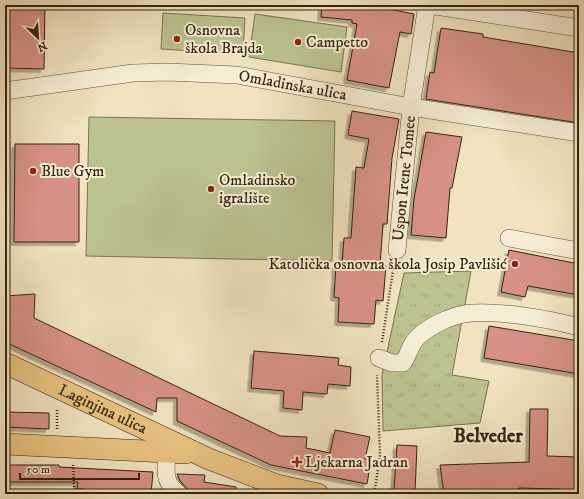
<svg xmlns="http://www.w3.org/2000/svg" width="584" height="499" viewBox="0 0 584 499" font-family="'IM FELL DW Pica',serif">
<defs>
<pattern id="grass-tufts" width="24" height="20" patternUnits="userSpaceOnUse"><rect width="24" height="20" fill="#bcc391"/><path d="M3 7l-1-3M5 7V3M7 7l1-3M15 17l-1-3M17 17v-4M19 17l1-3" fill="none" stroke="#a2a77c"/></pattern>
<filter id="shadow"><feDropShadow dx="-3.5" dy="3.5" stdDeviation="0" flood-color="#0004"/></filter>
</defs>
<rect width="100%" height="100%" fill="#f1e3c0"/>
<filter id="stains"><feTurbulence type="fractalNoise" baseFrequency=".005" numOctaves="4"/><feColorMatrix values="0 0 0 0 .2 0 0 0 0 .09 0 0 0 0 .02 0 0 0 .5 -.17"/></filter>
<radialGradient id="worn" r=".72"><stop offset=".6" stop-color="#630" stop-opacity="0"/><stop offset="1" stop-color="#630" stop-opacity=".3"/></radialGradient>
<path fill="url(#grass-tufts)" stroke="#787451" d="M471,271L452,375L489,381L480,423L383,431L382,375L404,273Z"/>
<path fill="#bcc391" stroke="#787451" d="M163,13L245,18L243,54L161,49Z
M255,14L347,27L341,72L249,57Z
M89,117L335,121L332,261L86,256Z"/>
<path fill="#d79187" stroke="#332511" filter="url(#shadow)" d="M5,5H45L44,69L5,68Z
M322,5H368L414,14L411,34L400,32L389,88L347,80L357,24L352,23V20L321,17Z
M441,28L483,34V37L579,53V123L426,99L430,72L434,73Z
M352,111L399,119L392,158L387,224H383L380,265L386,266L383,301L376,300L374,324L338,322L339,298L334,297L336,263L342,264L344,238H351L356,167L364,168L369,139L348,135Z
M426,132L462,137L452,188H450L446,238L411,235L414,199Z
M15,144H79V242H14Z
M509,250L579,264V295L528,286L525,297L501,292Z
M35,294L34,318L280,436L307,437L306,448L330,453L335,430L370,437L365,459L371,460L367,484L271,465L177,421V398H157L156,412L5,342V296Z
M489,326L579,341V374L484,358Z
M254,351L339,358L338,365L351,367L350,386L328,384L327,394L303,392L302,410L283,408L284,391L251,388Z
M530,409H548L547,456L579,457V491H576V494H560V489L519,488V494H444L440,465L529,462Z
M5,412L49,413V429L5,427Z
M397,445L417,446L415,492L394,490Z
M5,465H59V467L153,472L151,494H87L83,489H77L78,482H5Z
M177,474L205,475L204,482L236,487V494H192L180,481Z"/>
<g fill="none" stroke-linecap="round" stroke-linejoin="round">
<defs>
<g id="minor">
<path d="M429,5L579,28"/>
<path id="s1" d="M5,91L133,73L168,72L237,75L411,107L579,133"/>
<path d="M509,238L579,251"/>
<path id="s2" d="M397,250L411,107L427,5"/>
<path d="M379,358L392,363H403C409,354 410,344 418,337C429,326 449,317 464,314C494,309 549,319 579,327"/>
<path d="M163,440C174,459 155,476 179,494"/>
</g>
<g id="major">
<path id="s3" d="M5,363L209,459L277,485L318,494"/>
<path d="M5,444L186,453"/>
</g>
</defs>
<use href="#minor" stroke="#62543d" stroke-width="18"/>
<use href="#major" stroke="#332511" stroke-width="22"/>
<path stroke="#332511" stroke-width="2.5" stroke-dasharray="1 2" stroke-linecap="butt" d="M382,342L394,264
M57,429V408
M73,465L74,487L79,494
M375,489L380,456L377,375"/>
<use href="#minor" stroke="#f6edd6" stroke-width="17"/>
<use href="#major" stroke="#e8c280" stroke-width="21"/>
</g>
<g fill="#8f2418" stroke="#f6edd6" stroke-width="1.5">
<circle cx="177" cy="39" r="4"/>
<circle cx="298" cy="42" r="4"/>
<circle cx="33" cy="171" r="4"/>
<circle cx="211" cy="189" r="4"/>
<circle cx="515" cy="264" r="4"/>
<path d="M295 456h4v4h4v4h-4v4h-4v-4h-4v-4h4z"/>
</g>
<g text-anchor="middle" dominant-baseline="central" stroke-width="4" stroke-linejoin="round" paint-order="stroke">
<g font-size="16" fill="#332511" stroke="#f6edd6" text-anchor="start">
<text x="185" y="30">Osnovna<tspan x="185" dy="18">škola Brajda</tspan></text>
<text x="306" y="42">Campetto</text>
<text x="41" y="171">Blue Gym</text>
<text x="219" y="180">Omladinsko<tspan x="219" dy="18">igralište</tspan></text>
<text x="507" y="264" text-anchor="end">Katolička osnovna škola Josip Pavlišić</text>
<text x="305" y="462">Ljekarna Jadran</text>
</g>
<g font-size="16" fill="#332511" stroke="#f6edd6">
<text stroke="none"><textPath href="#s1" startOffset="290">Omladinska ulica</textPath></text>
<text stroke="none"><textPath href="#s2" startOffset="72">Uspon Irene Tomee</textPath></text>
<text stroke="none"><textPath href="#s3" startOffset="108">Laginjina ulica</textPath></text>
</g>
<g font-size="20" font-weight="bold" fill="#332511" stroke="#f6edd6">
<text x="488" y="436">Belveder</text>
</g>
</g>
<rect width="584" height="499" fill="none" stroke="#f1e3c0" stroke-width="20"/>
<rect x="6" y="6" width="572" height="487" fill="none" stroke="#332511" stroke-width="2"/>
<rect x="10" y="10" width="564" height="479" fill="none" stroke="#332511"/>
<g transform="translate(38 38) rotate(155)" stroke="#f6edd6" stroke-width="3" paint-order="stroke">
<path d="M0-3L7 15L0 10L-7 15Z" fill="#332511"/>
<text y="-6" font-size="11" font-weight="bold" text-anchor="middle" fill="#332511">N</text>
</g>
<path d="M20 473v6h119v-6" fill="none" stroke="#332511" stroke-width="2"/>
<text x="26" y="473" font-size="12" fill="#332511" stroke="#f6edd6" stroke-width="3" paint-order="stroke">50 m</text>
<rect width="100%" height="100%" filter="url(#stains)"/>
<rect width="100%" height="100%" fill="url(#worn)"/>
</svg>
